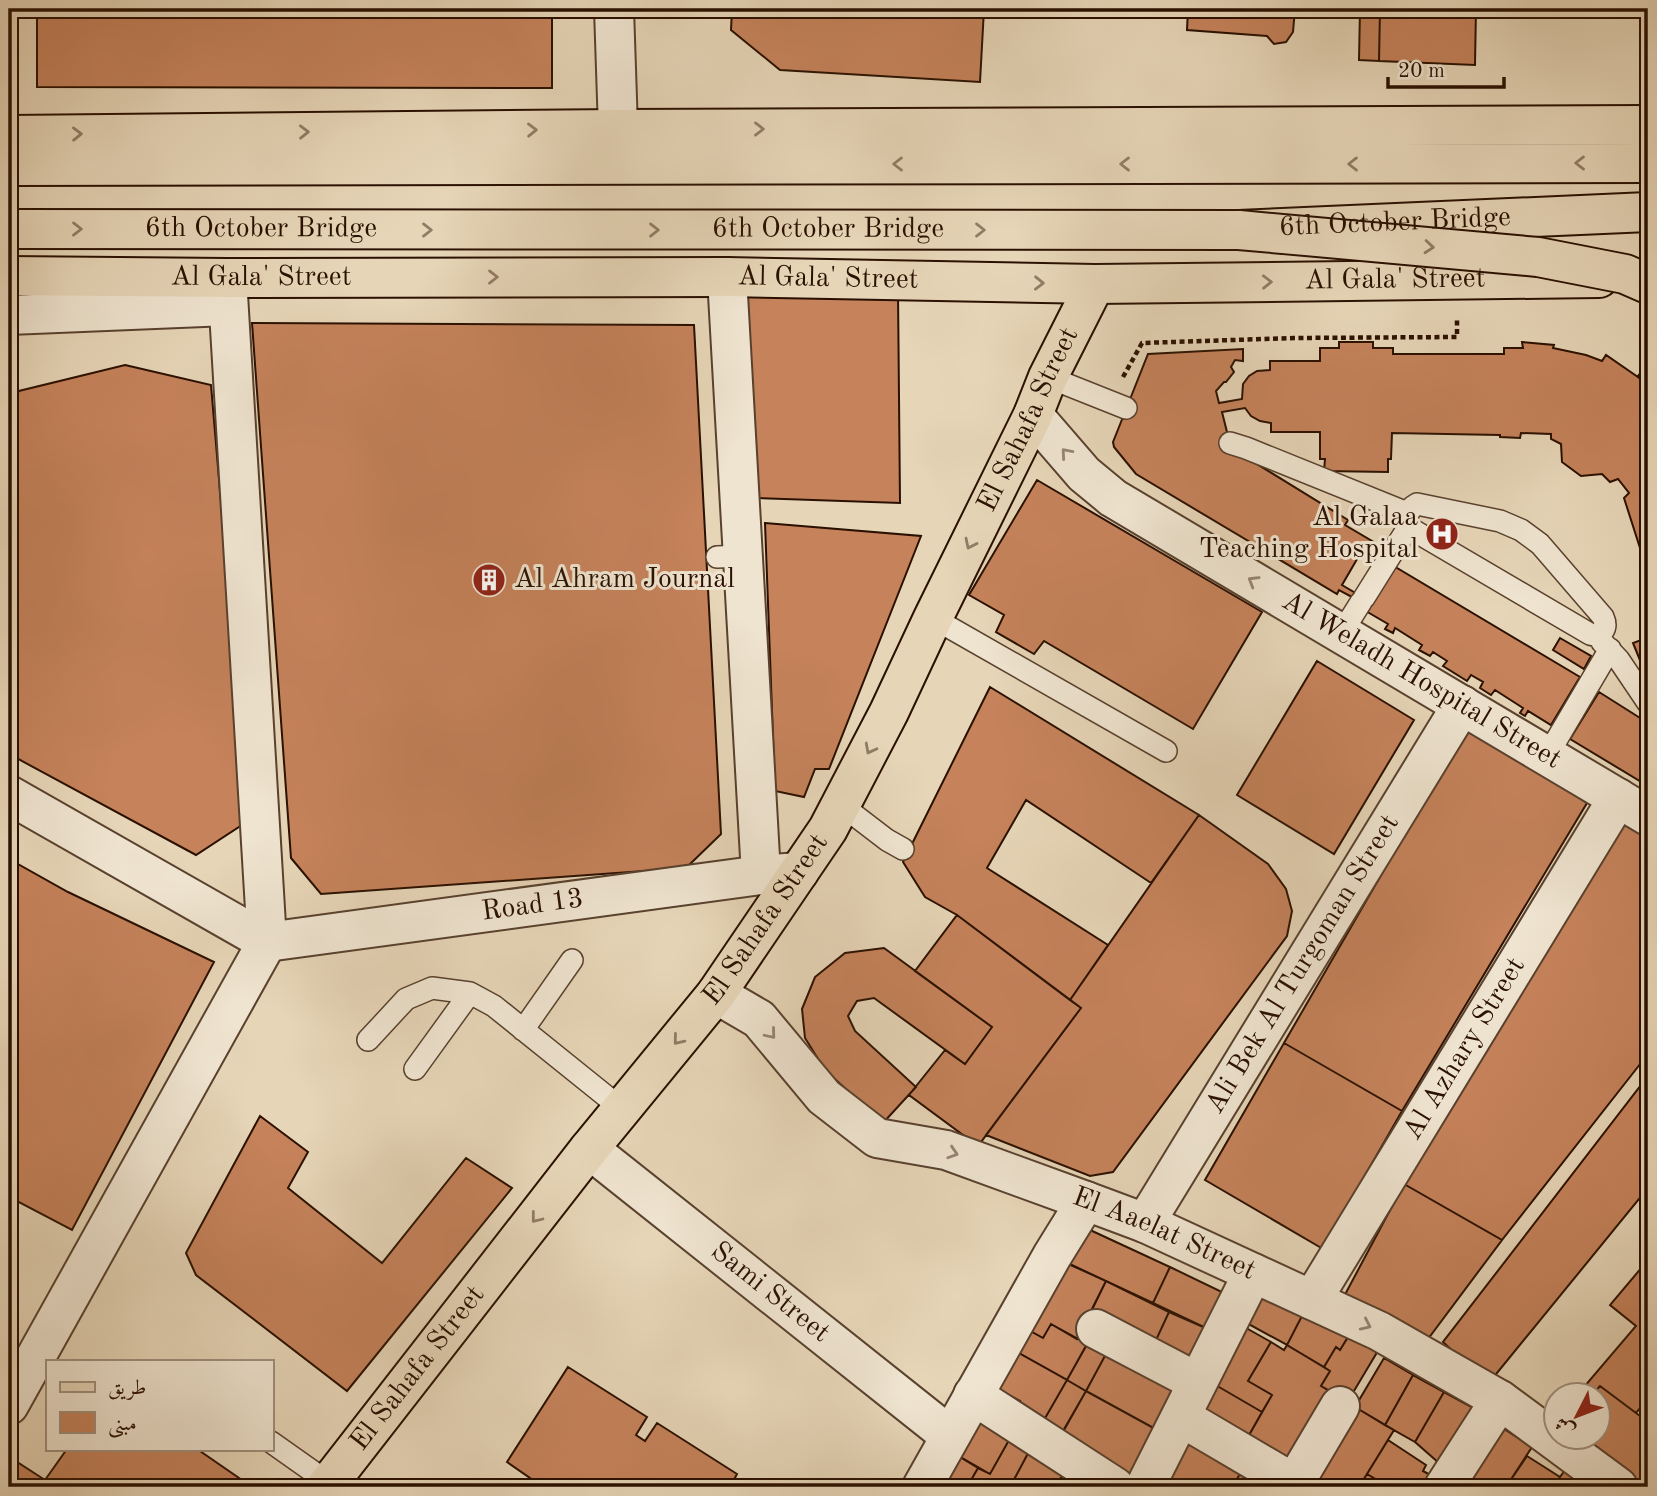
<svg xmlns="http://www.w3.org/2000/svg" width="1657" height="1496" viewBox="0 0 1657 1496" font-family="'Old Standard TT',Amiri,serif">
<rect width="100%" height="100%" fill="#e6d5b7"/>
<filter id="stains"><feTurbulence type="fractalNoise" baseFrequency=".00286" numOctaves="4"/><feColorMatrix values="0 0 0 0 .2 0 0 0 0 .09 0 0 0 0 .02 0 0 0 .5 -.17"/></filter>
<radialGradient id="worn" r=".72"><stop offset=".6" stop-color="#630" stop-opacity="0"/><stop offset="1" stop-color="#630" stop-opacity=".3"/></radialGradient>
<path fill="#c5825b" stroke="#2a1000" stroke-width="2" d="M37,9H552V88L37,87Z
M732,9H984L980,82L780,70L731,30Z
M1188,9H1295L1293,32L1286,42L1274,44L1267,36L1187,30Z
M1360,9H1380L1379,61L1359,60Z
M1380,9H1476L1475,65L1379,61Z
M744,286L898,291L900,503L756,498Z
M252,323L694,325L721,834L686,868L321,894L291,858Z
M1339,342H1373V348H1393V354H1504V348H1523L1522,342L1554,345L1553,348L1586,355L1602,361L1606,355L1648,384V573L1624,498L1629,493L1618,479L1610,482L1602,474L1581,476L1562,462L1561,444L1551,439V434L1521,433L1520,438L1500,437V435L1392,433L1391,459H1388V472L1324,471L1325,459H1320V432H1271V423L1260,421L1251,416L1245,408L1222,412L1231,448L1348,520L1345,525L1377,544L1379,549L1378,555L1373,559H1369L1360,554L1342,585L1364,598L1392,565L1580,677L1551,725L1528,711L1525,716L1520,713L1523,708L1495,690L1491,695L1480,688L1483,682L1471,675L1467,681L1443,666L1447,661L1433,652L1430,656L1419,650L1422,645L1395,628L1393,633L1385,629L1388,624L1364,610L1367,605L1339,590L1337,594L1136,474L1114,447L1113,442L1119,427L1148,354L1243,349V361L1235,360L1231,367L1234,372L1226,382H1224L1216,391L1219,403L1242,399L1243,384L1249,376L1257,371L1270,370V361H1320V348H1339Z
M125,365L211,385L248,821L196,855L9,754V406L19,391Z
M1037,480L1262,612L1193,729L1044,641L1034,654L996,632L1004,615L969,595Z
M765,523L921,536L829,769H815L804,797L775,791Z
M1648,630V680L1633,643L1644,639L1642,633Z
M1560,638L1591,656L1584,669L1553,650Z
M1317,661L1414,720L1334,854L1237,795Z
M990,687L1199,815L1151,883L1026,800L987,868L1108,945L1070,1000L957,915L925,897L903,862Z
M1599,692L1648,723V786L1570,739Z
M1469,723L1587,803L1402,1111L1284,1043Z
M1199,815L1268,864L1286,889L1292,911L1287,936L1113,1172L1090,1176L986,1135L1081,1008L1070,1000Z
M1624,823L1648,839V1054L1502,1240L1404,1184Z
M9,859L68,892L214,962L72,1230L9,1197Z
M957,915L1081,1008L978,1146L909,1095L945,1050L965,1064L992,1027L915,971Z
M884,948L992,1027L965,1064L874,998L857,1001L848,1016L855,1031L916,1087L883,1123L825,1070L805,1038L802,1009L815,977L845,953Z
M1284,1043L1402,1111L1323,1249L1205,1180Z
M1648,1076V1188L1488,1384L1443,1342Z
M260,1116L308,1152L288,1188L382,1263L466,1158L512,1188L347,1391L196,1275L186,1253Z
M1404,1184L1502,1240L1425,1343L1341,1302Z
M1075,1223L1170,1267L1153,1303L1059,1259Z
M1053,1257L1106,1281L1077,1339L1051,1324L1043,1338L1016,1323Z
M1648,1260V1399L1636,1413L1600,1386L1593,1394H1578L1636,1326L1610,1305Z
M1170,1267L1226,1294L1210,1330L1153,1303Z
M1106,1281L1169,1312L1150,1353L1086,1322Z
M1253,1283L1304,1312L1287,1345L1234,1316Z
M1169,1312L1210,1330L1192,1372L1150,1353Z
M1304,1312L1348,1337L1340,1350L1336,1347L1324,1367L1287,1345Z
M1016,1323L1043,1338L1051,1324L1087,1344L1067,1380L1003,1344Z
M1239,1324L1271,1342L1248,1381L1272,1395L1262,1412L1207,1380Z
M1354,1327L1382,1344L1348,1401L1321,1386L1330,1371L1324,1367L1336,1347L1340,1350Z
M1094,1332L1113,1341L1086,1391L1067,1380Z
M1113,1341L1186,1381L1159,1431L1086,1391Z
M1271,1342L1284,1350L1287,1345L1330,1371L1321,1386L1331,1392L1284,1473L1244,1444L1272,1395L1248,1381Z
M1003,1344L1067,1380L1040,1427L1014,1413L1020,1401L1011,1396L1003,1411L974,1395Z
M1384,1358L1413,1375L1385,1425L1355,1407Z
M568,1367L647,1417L636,1435L645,1441L657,1423L737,1474L730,1487H599L591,1482L588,1487H543L507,1462Z
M1413,1375L1444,1392L1415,1442L1385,1425Z
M1067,1380L1086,1391L1059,1438L1040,1427Z
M1207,1380L1262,1412L1244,1444L1189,1411Z
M1600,1386L1648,1422V1487H1638L1570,1436H1598V1394H1593Z
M1086,1391L1159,1431L1140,1487L1055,1446Z
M1444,1392L1479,1411L1448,1471L1415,1442Z
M1355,1407L1394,1430L1359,1487H1321L1312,1481Z
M974,1411L1013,1433L990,1474L950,1451Z
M1498,1425L1532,1447L1506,1487H1458Z
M1184,1426L1245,1466L1232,1487H1159Z
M1013,1433L1033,1444L1010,1487H967L978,1468L990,1474Z
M1388,1440L1426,1465L1423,1471L1436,1478L1430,1487H1389L1367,1474Z
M1033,1444L1068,1464L1056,1487H1010Z
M67,1449H197L252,1487H9V1476L17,1462L45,1480Z
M950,1451L978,1468L967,1487H947L932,1479Z
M1527,1456L1560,1477L1553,1487H1506Z
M1068,1464L1083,1487H1056Z
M1245,1466L1279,1487H1232Z
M1567,1467L1597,1487H1553Z
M1367,1474L1389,1487H1359Z"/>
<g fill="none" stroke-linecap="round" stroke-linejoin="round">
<defs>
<path id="service" d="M1048,377L1126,408
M1230,443L1246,448L1407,513
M1417,504L1500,521L1521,530L1540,544L1603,617C1608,628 1602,638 1590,634L1413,530C1404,521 1406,510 1417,504Z
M717,557L743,556
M1364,598L1409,526
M933,618L1166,751
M1341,634L1361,602
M1602,642L1619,660L1648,703
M1547,756L1610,649
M840,804L887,840L903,849
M523,1030L572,960
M368,1040L406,999L432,988L470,993L494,1006L622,1109
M415,1069L470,993
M271,1442L329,1483"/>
<g id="minor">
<path d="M614,9L618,129"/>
<path d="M727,277L761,875"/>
<path d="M9,315L228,306"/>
<path id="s1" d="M1033,415L1084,474L1113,498L1648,816"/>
<path id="s2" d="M9,795L267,942L761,875L799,872"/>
<path id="s3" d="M716,994L759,1019L824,1097L877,1138L946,1150L1086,1201L1145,1223L1379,1331L1500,1400L1618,1487"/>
<path id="s4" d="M589,1149L950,1436"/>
<path id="s5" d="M1145,1223L1462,705"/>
<path id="s6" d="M1312,1300L1618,798"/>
<path d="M1096,1329L1197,1382"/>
<path d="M973,1395L1115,1487"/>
<path d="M9,1405L267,942L227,278"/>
<path d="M1181,1417L1300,1487"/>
<path d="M922,1487L1052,1256L1086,1201"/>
<path d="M1145,1487L1253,1273"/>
<path d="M1292,1487L1340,1406"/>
<path d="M1444,1487L1500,1400"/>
</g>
<g id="primary">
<path d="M9,135L618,129L1648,125"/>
<path id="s7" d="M9,276L227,278L727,277L1095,284L1599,278"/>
<path id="s8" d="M326,1487L589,1149L716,994L828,829L889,712L933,618L1033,415L1048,377L1095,284"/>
</g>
<g id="motorway">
<path d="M9,166L1648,163"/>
<path id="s9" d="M9,229L1239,230L1648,212"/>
</g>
</defs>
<use href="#service" stroke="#59412e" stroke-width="24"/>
<use href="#minor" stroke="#59412e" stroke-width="42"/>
<use href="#primary" stroke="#2a1000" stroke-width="42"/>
<use href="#motorway" stroke="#2a1000" stroke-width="42"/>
<path stroke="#2a1000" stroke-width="4.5" stroke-dasharray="5 3.5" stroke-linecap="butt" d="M1123,377L1142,343L1294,338L1457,337V319
M1638,378L1648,365"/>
<use href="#service" stroke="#efe4d0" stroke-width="21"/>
<use href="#minor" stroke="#efe4d0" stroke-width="38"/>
<use href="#primary" stroke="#e6d5b7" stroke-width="38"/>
<use href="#motorway" stroke="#e6d5b7" stroke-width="38"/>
<defs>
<path id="motorway-bridge" d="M1239,230L1538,257L1625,274L1648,284"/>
</defs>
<use href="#motorway-bridge" stroke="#2a1000" stroke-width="42" stroke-linecap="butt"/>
<use href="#motorway-bridge" stroke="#e6d5b7" stroke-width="38"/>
</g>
<defs><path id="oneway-chevron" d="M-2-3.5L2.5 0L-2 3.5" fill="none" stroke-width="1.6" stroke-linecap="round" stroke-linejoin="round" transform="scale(1.75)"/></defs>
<g stroke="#917c65">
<use href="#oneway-chevron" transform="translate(759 129)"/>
<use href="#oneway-chevron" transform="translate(532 130) rotate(-1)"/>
<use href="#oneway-chevron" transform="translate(304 132) rotate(-1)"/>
<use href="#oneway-chevron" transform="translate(77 134) rotate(-1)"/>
<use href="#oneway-chevron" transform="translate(1580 163) rotate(180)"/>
<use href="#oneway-chevron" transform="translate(898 164) rotate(180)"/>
<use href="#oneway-chevron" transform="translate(1125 164) rotate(180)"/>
<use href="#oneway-chevron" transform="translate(1353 164) rotate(180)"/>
<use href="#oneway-chevron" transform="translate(77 229)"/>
<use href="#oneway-chevron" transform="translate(427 230)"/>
<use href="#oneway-chevron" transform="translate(654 230)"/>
<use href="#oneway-chevron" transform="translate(980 230)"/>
<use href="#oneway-chevron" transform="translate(1429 247) rotate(5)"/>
<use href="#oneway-chevron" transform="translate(493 277)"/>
<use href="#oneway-chevron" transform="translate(1267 282) rotate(-1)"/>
<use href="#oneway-chevron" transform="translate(1039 283) rotate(1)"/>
<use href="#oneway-chevron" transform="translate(970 544) rotate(116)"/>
<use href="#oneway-chevron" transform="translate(870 749) rotate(118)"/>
<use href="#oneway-chevron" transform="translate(678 1040) rotate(129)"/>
<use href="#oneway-chevron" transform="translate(536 1218) rotate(128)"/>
</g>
<g stroke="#968572">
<use href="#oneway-chevron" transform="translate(1066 453) rotate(-131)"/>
<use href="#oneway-chevron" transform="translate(1253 581) rotate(-149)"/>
<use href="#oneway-chevron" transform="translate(771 1034) rotate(50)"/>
<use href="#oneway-chevron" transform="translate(953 1153) rotate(18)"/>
<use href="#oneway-chevron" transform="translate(1366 1325) rotate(25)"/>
</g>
<defs>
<symbol id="hospital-disc" viewBox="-11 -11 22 22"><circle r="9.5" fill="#8f2418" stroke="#efe4d0"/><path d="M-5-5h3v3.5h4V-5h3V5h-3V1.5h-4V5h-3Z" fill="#fff"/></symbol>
<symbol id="building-disc" viewBox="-11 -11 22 22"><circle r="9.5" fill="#8f2418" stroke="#efe4d0"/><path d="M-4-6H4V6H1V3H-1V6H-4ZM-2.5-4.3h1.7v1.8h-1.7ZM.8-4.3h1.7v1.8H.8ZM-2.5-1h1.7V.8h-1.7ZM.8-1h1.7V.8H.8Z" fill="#fff"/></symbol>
</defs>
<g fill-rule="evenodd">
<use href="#hospital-disc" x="1423" y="515" width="38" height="38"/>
<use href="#building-disc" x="470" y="561" width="38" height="38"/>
</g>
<g text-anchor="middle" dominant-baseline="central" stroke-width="6" stroke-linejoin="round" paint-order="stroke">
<g font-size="28" fill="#2a1000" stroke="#efe4d0">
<text stroke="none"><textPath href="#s9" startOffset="1386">6th October Bridge</textPath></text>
<text stroke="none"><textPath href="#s9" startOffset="252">6th October Bridge</textPath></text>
<text stroke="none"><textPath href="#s9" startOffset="819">6th October Bridge</textPath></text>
<text stroke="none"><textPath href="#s7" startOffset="252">Al Gala' Street</textPath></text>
<text stroke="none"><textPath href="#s7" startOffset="819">Al Gala' Street</textPath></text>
<text stroke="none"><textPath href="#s7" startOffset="1386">Al Gala' Street</textPath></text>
<text stroke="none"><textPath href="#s8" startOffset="1284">El Sahafa Street</textPath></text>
<text stroke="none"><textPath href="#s1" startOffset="474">Al Weladh Hospital Street</textPath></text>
<text stroke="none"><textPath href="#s2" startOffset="565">Road 13</textPath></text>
<text stroke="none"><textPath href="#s8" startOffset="718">El Sahafa Street</textPath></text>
<text stroke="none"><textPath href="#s5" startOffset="303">Ali Bek Al Turgoman Street</textPath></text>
<text stroke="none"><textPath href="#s6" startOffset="294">Al Azhary Street</textPath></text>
<text stroke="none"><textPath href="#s3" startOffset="522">El Aaelat Street</textPath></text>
<text stroke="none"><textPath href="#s4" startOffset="231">Sami Street</textPath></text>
<text stroke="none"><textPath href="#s8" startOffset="150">El Sahafa Street</textPath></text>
</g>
<g font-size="28" fill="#2a1000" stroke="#efe4d0" text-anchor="end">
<text x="1418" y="518">Al Galaa<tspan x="1418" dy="32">Teaching Hospital</tspan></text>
<text x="514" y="580" text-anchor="start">Al Ahram Journal</text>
</g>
</g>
<rect width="1657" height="1496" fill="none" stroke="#e6d5b7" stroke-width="35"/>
<rect x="10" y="10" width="1636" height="1475" fill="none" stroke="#2a1000" stroke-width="3.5"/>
<rect x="18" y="18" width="1622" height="1461" fill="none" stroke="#2a1000" stroke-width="2"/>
<rect x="46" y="1360" width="228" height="91" fill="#efe4d0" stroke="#a08f7d" stroke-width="2"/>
<rect x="60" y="1382" width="35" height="10" fill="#e6d5b7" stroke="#a08f7d" stroke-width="2"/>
<text x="108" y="1394" font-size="21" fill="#2a1000">طريق</text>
<rect x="60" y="1412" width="35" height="21" fill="#c5825b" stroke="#a08f7d" stroke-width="2"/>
<text x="108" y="1430" font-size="21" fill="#2a1000">مبنى</text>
<g transform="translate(1577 1416) rotate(228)"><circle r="33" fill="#efe4d0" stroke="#a08f7d" stroke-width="2"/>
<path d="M0-5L12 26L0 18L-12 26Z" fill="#8f2418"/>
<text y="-10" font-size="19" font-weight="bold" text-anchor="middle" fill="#2a1000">ش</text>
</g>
<path d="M1388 77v10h116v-10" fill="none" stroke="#2a1000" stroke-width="3.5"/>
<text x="1398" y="77" font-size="21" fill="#2a1000" stroke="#efe4d0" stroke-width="5" paint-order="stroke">20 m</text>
<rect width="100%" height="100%" filter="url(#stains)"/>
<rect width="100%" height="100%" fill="url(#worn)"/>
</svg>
